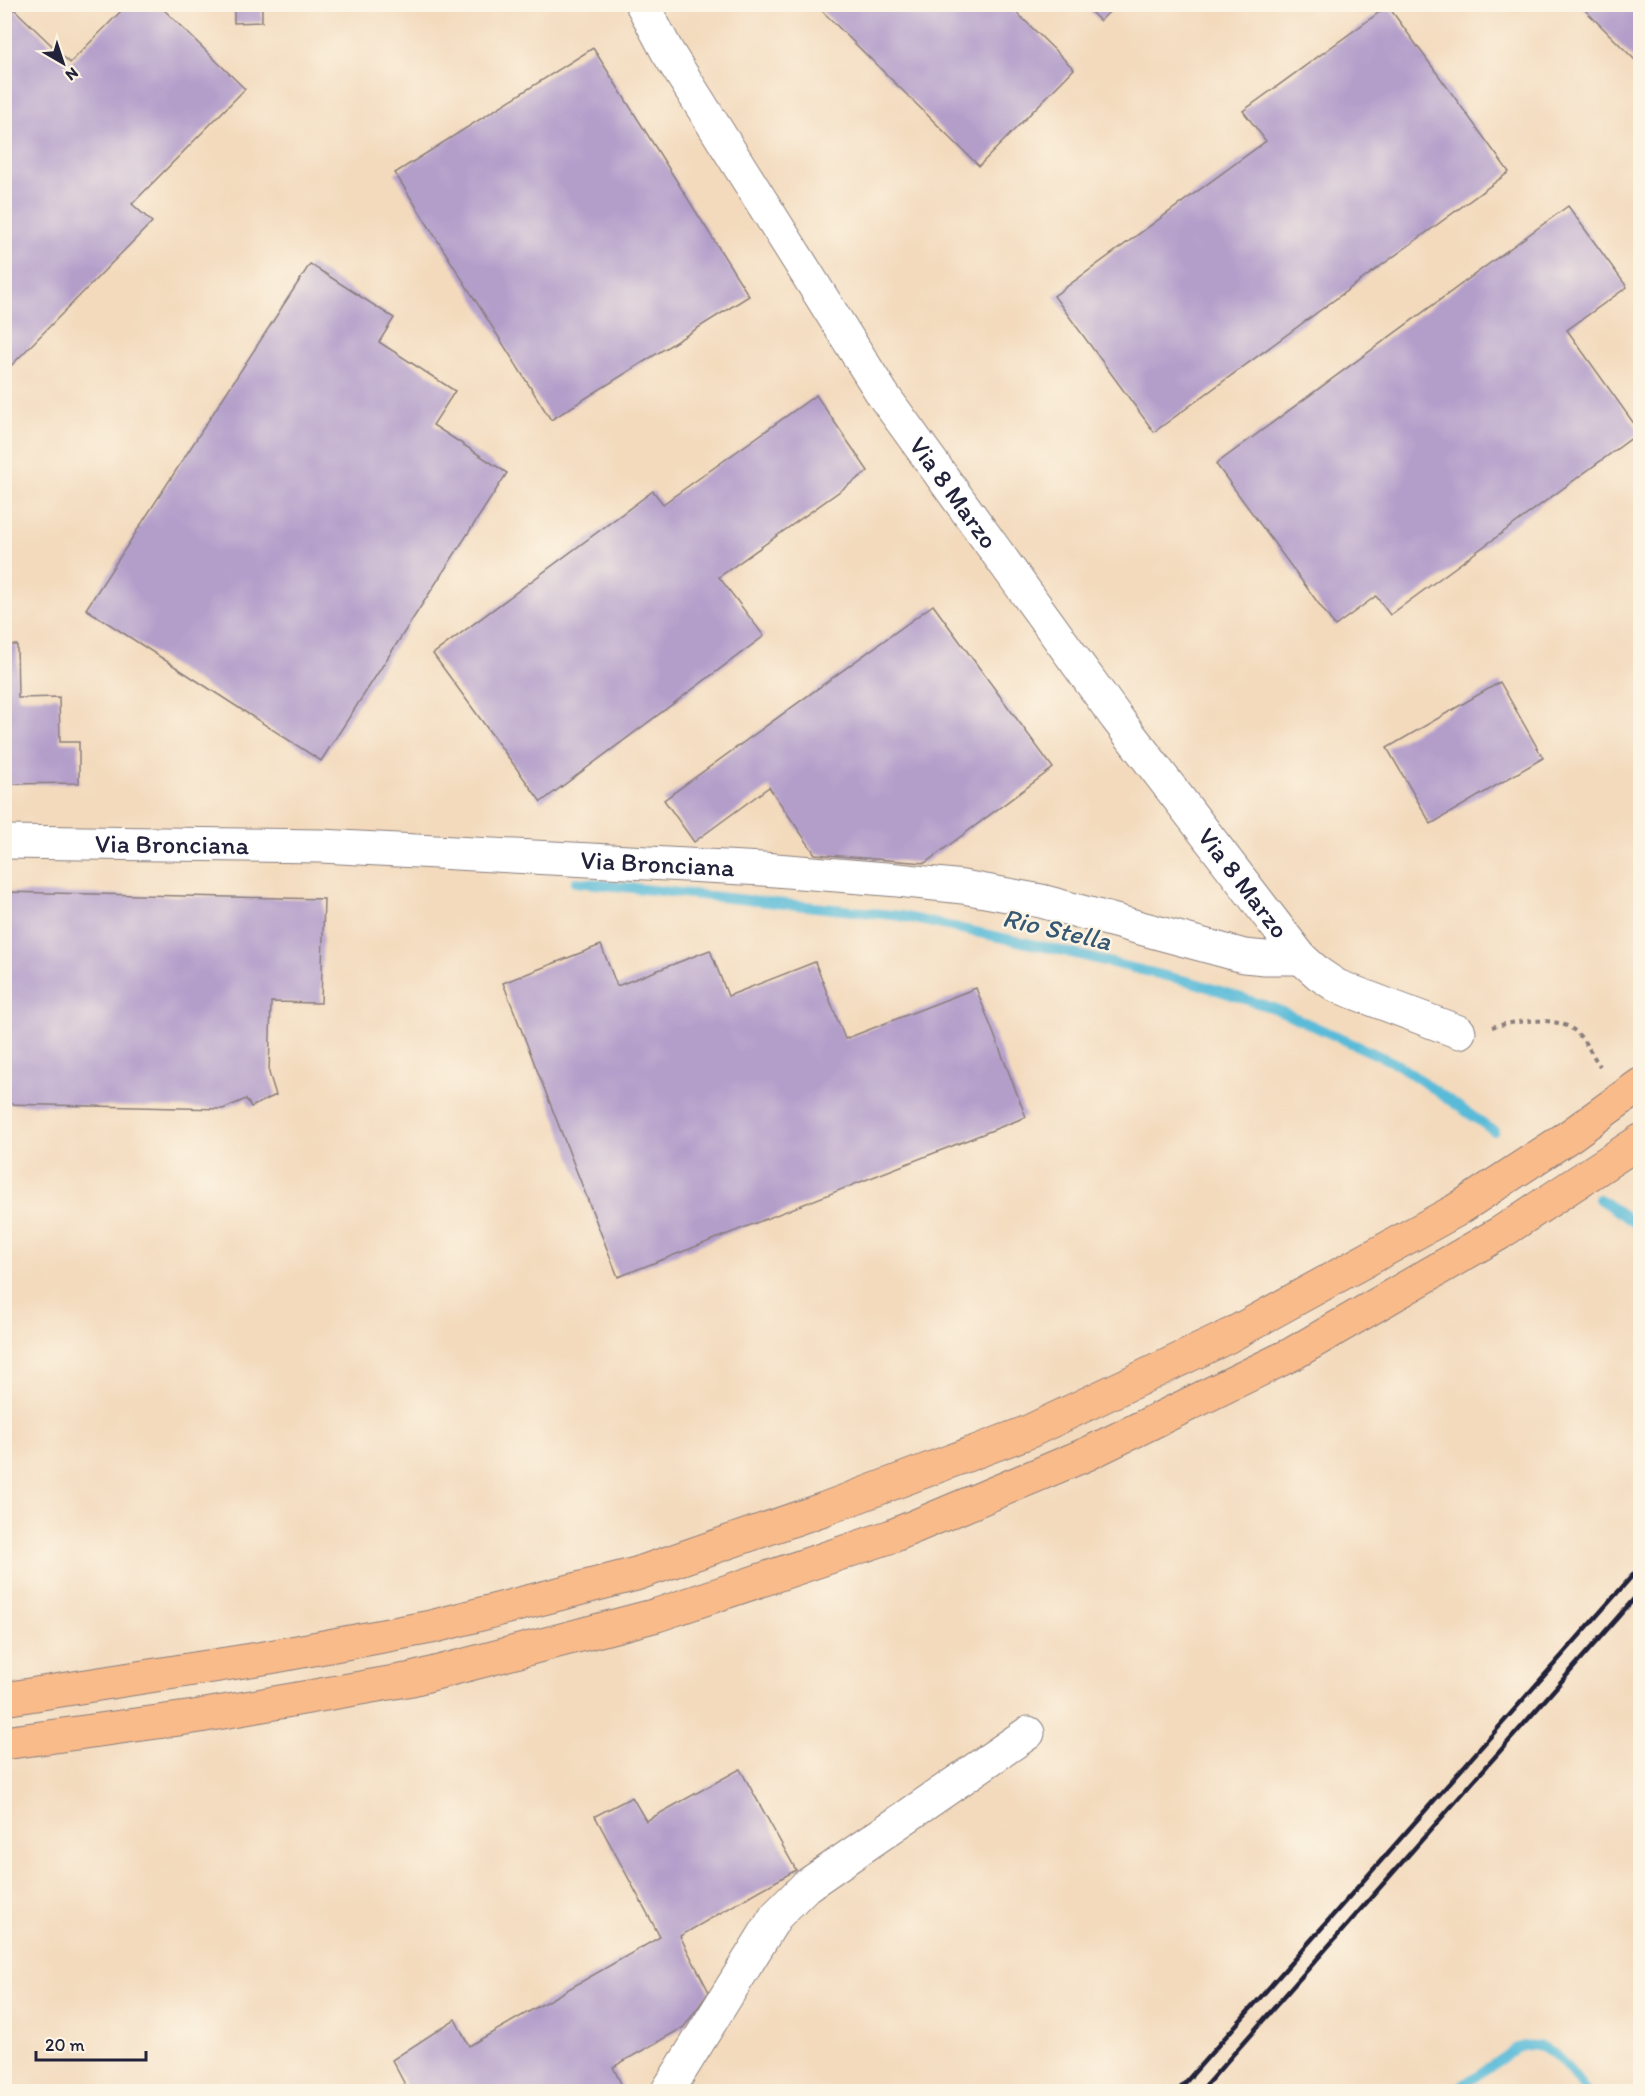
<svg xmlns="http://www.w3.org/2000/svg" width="1645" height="2096" viewBox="0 0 1645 2096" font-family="Itim,sans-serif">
<rect width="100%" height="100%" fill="#fcf5e5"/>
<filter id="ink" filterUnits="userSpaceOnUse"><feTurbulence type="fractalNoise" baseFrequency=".0167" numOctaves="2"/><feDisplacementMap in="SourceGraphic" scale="12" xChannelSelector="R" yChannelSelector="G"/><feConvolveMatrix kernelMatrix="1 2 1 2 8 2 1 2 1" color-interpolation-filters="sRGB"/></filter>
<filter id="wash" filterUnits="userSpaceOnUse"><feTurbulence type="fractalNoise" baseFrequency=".008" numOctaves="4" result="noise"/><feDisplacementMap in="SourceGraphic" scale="24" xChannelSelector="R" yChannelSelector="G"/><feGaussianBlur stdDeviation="1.35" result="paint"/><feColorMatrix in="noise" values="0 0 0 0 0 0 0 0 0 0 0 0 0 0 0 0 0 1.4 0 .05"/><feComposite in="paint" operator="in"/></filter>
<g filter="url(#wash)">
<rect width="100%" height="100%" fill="#f3dabd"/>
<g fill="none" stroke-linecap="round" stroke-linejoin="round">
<path stroke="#5abbd8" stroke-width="10" d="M576,882L901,916L1050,948L1195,983L1276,1009L1397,1064L1494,1131
M1599,1199L1640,1226
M1453,2092L1517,2048C1551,2036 1567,2069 1587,2092"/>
</g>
<g id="blocks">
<path fill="#b39eca" d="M128,4H158L245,89L132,204L152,222L4,373V19L14,9L70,63Z
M234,4H262V22L234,23Z
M815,4H1008L1074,69L979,166Z
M1083,4H1117L1100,21Z
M1579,4H1640V65Z
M1388,6L1509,172L1154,432L1054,296L1266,141L1243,111Z
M593,48L749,296L551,420L395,173Z
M1568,206L1627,287L1567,330L1640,432L1390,615L1376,596L1335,626L1216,464Z
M310,264L394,318L379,342L455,391L433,425L507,473L321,761L86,609Z
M816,395L868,471L719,577L764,636L541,802L433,654L653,491L663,504Z
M933,605L1053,768L925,863L815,854L769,787L694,842L664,800Z
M4,645H17L18,698L59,697L60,742H79V783L4,784Z
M1500,682L1543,758L1431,824L1387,748Z
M4,892L324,899L321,1003L271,1002L269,1073L276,1095L251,1107L246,1099L223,1109L4,1104Z
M601,945L617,986L710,950L728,996L815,962L845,1039L976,988L1026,1117L618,1277L503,983Z
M740,1769L796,1870L680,1936L709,1992L684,2027L613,2067L625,2092H409L392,2060L455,2019L469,2046L660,1937L595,1816L632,1797L646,1821Z"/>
</g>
</g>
<g filter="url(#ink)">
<use href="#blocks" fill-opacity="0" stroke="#8a7e7c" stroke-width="1.5"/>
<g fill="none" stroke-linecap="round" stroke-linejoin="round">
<defs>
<g id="street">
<path id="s1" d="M642,4L667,51L883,395L1116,717L1301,958L1319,974L1337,986L1459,1032"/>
<path id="s2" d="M4,842L321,846L763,869L898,880L963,887L1041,901L1244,956L1265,958H1301"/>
<path d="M667,2092L776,1916L806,1886L1028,1733"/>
</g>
<path id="highway" d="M4,1699L270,1657L431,1627L636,1574L824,1509L1028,1432L1227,1337L1455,1211L1571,1135L1640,1085
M4,1743L194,1717L412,1679L657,1615L892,1536L1087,1454L1292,1354L1500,1233L1640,1141"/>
</defs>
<use href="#street" stroke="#8a7e7c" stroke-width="35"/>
<use href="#highway" stroke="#8a7e7c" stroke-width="35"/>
<path stroke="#8a7e7c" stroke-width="4" stroke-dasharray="4.5 4.5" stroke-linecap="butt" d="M1492,1027C1514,1021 1556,1015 1575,1031C1585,1040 1592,1055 1600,1066"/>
<use href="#street" stroke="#fff" stroke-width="33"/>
<use href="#highway" stroke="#fabb8b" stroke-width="33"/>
<path stroke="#22223b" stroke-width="4.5" d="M1177,2092L1640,1567
M1200,2092L1640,1592"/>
</g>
</g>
<g text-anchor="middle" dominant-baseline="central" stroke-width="4.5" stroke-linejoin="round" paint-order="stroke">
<g font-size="26" fill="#22223b" stroke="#fcf5e5">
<text stroke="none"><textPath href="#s1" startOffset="580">Via 8 Marzo</textPath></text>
<text stroke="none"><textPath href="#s2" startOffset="168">Via Bronciana</textPath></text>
<text stroke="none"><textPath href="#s2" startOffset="654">Via Bronciana</textPath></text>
<text stroke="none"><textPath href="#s1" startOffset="1066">Via 8 Marzo</textPath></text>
</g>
<g font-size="27" font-style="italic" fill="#365872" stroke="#fcf5e5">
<text transform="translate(1057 929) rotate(13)">Rio Stella</text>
</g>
</g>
<rect width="1645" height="2096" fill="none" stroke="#fcf5e5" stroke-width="24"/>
<g transform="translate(63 63) rotate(141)" stroke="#fcf5e5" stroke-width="4.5" paint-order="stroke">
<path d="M0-4.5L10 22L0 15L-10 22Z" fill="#22223b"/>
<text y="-9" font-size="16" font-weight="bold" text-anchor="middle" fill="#22223b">N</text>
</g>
<path d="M36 2051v9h110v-9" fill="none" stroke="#22223b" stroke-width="3"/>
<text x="45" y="2051" font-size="18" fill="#22223b" stroke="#fcf5e5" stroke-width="4.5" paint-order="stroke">20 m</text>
</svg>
